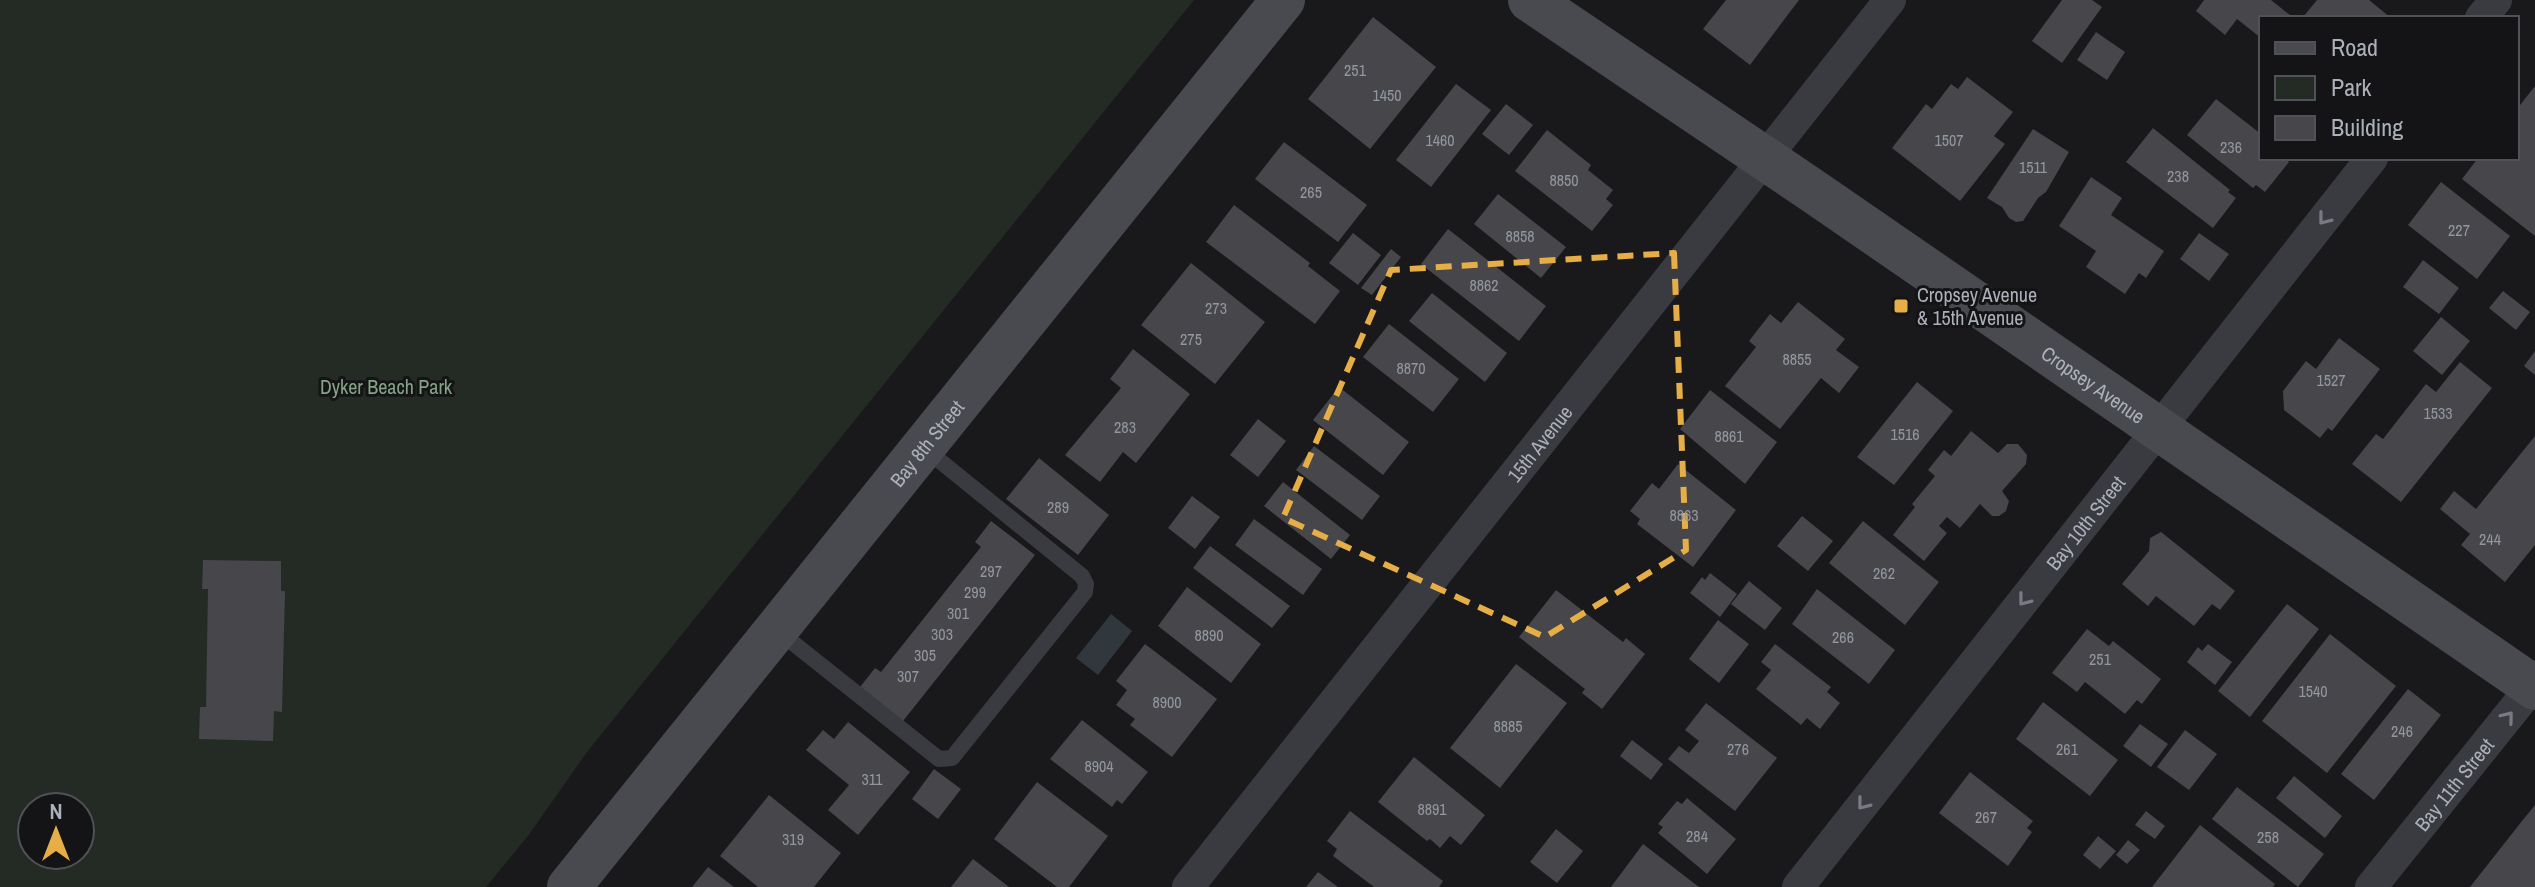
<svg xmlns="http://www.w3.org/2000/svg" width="2535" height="887" viewBox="0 0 2535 887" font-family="'Archivo Narrow',sans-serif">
<rect width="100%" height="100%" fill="#19191b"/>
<path fill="#232b24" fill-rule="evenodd" d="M0,0H1194L587,752L528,836L486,887H0ZM32,807H80V855H32Z"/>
<path fill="#30383e" d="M1111,614L1132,631L1098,675L1076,658Z"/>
<path fill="#46464b" d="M1726,0H1799L1750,65L1703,29Z
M2062,0H2092L2102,7L2062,63L2032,41Z
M2204,0H2271L2290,15L2287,18H2261V38L2237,19L2225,35L2196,11Z
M2317,0H2369L2391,18H2305L2303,17Z
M1373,17L1436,67L1370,149L1308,99Z
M2096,32L2125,52L2107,80L2077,60Z
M1967,77L2013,112L1994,136L2005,144L1960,201L1892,148L1926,104L1932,109L1951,84L1958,89Z
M1456,84L1491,110L1431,187L1396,160Z
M2535,86V236L2462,179L2478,158H2517V109Z
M2216,99L2261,134V158H2284L2289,162L2265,192L2256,185L2253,188L2187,135Z
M1506,104L1533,125L1509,155L1482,134Z
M2153,128L2230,190L2228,192L2236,198L2213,228L2126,162Z
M2033,129L2069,152L2046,192L2038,198L2023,221L2016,222L2009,218L2002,207L1987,198Z
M1547,130L1591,165L1588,170L1613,190L1606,199L1613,205L1592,231L1515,171Z
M1284,142L1367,205L1338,242L1255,179Z
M2091,177L2122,198L2111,215L2164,251L2146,278L2139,273L2125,294L2086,267L2096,251L2059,226Z
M2441,182L2510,236L2477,279L2408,225Z
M1498,194L1566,247L1541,278L1474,224Z
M1234,205L1310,263L1308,266L1340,291L1315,324L1206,242Z
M1448,229L1546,306L1519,341L1421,264Z
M1353,233L1381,255L1358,285L1329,263Z
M2199,233L2229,254L2209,281L2180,259Z
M1391,249L1401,257L1372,295L1361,288Z
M2423,260L2459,288L2439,314L2403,287Z
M1191,263L1265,322L1215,384L1141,325Z
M2503,291L2530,312L2516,330L2489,308Z
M1432,293L1507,353L1485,382L1409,321Z
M1798,302L1845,339L1836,350L1859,367L1839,393L1821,378L1780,429L1725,386L1756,347L1749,341L1770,314L1781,323Z
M2441,317L2470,341L2442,375L2413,351Z
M1389,324L1459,379L1433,412L1363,357Z
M2339,338L2380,369L2332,431L2328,428L2320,438L2284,410L2283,391L2306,361L2316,369Z
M1133,349L1190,394L1136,463L1123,452L1100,482L1065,455L1121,388L1110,379Z
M2535,351V375L2524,366Z
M2460,362L2492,388L2401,502L2352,464L2376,434L2383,439L2426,384L2436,392Z
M1917,382L1953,411L1894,485L1857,457Z
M1339,387L1409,442L1383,475L1313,420Z
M1710,390L1777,442L1745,484L1680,429Z
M1258,419L1286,441L1258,477L1230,455Z
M1971,431L1998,453L2007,444H2018L2027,455L2026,464L2002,491L2009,501L2006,511L1999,516H1992L1980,504L1960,528L1947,517L1939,526L1947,533L1924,561L1893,535L1915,507L1912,504L1935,476L1928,470L1944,450L1951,456Z
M2535,436V545L2505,582L2461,545L2470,534L2440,509L2454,491L2476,509Z
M1314,446L1380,496L1362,520L1296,470Z
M1039,458L1109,515L1078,555L1006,499Z
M1678,464L1736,510L1693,567L1637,524L1640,519L1630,511L1652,483L1659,489Z
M1283,482L1350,535L1331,559L1264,506Z
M1192,496L1220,517L1195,549L1168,528Z
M1802,516L1833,541L1808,571L1777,546Z
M1254,519L1322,569L1303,595L1235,545Z
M991,521L1035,555L903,721L860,687L875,668L881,672L948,588L981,547L975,542Z
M1863,521L1939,582L1905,625L1829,563Z
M2161,532L2235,591L2220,610L2212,604L2194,626L2156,596L2148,606L2122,584L2149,551L2150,538Z
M1210,546L1290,606L1272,628L1193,568Z
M203,560L281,561V591H285L282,712L274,711L273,741L199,739L200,707H206L208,589H202Z
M1710,573L1737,594L1720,617L1690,593L1702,577L1705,580Z
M1749,581L1782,608L1765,630L1731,604Z
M1187,587L1261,644L1231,683L1158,626Z
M1817,589L1895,650L1869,684L1792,624Z
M1556,590L1623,642L1626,638L1645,654L1602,709L1582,693L1585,689L1519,637Z
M2287,604L2319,629L2250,717L2218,691Z
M1718,620L1749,644L1719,683L1689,659Z
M2087,629L2109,646L2113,641L2161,679L2142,704L2137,700L2125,714L2085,682L2077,692L2052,673Z
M2330,634L2396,686L2327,773L2262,721Z
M1145,644L1217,699L1172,757L1130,725L1135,719L1116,705L1127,690L1116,681Z
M1775,644L1831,687L1827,692L1840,703L1820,729L1807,718L1801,725L1756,689L1771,670L1761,662Z
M2208,644L2232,662L2215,685L2187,662L2198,647L2202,651Z
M1516,664L1567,703L1500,788L1450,748Z
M2408,689L2441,715L2374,800L2341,774Z
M2043,702L2118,760L2090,796L2016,739Z
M1706,703L1777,758L1735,811L1668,759L1679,746L1689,753L1699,741L1685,730Z
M1082,720L1148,772L1122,804L1117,800L1112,807L1050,759Z
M848,722L910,772L858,835L828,810L849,785L806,750L823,730L834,739Z
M2140,724L2168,744L2151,767L2123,746Z
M2185,730L2217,754L2189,790L2157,767Z
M1632,740L1663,764L1651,780L1620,756Z
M1414,757L1485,815L1461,845L1450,836L1440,848L1430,839L1427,841L1378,802Z
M934,769L961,789L938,819L912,799Z
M1970,772L2033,821L2027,828L2032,832L2008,866L1939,813Z
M2294,776L2342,816L2325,838L2276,798Z
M1037,782L1108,836L1069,887H1057L994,839Z
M2237,787L2324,854L2298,887L2212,819Z
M769,795L841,853L814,887H758L720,856Z
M1687,798L1736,839L1707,874L1658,833L1663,827L1658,824L1677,801L1682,804Z
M2535,805V887H2470L2522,821Z
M1350,811L1443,881L1439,887H1374L1333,856L1337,849L1327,841Z
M2146,811L2165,826L2155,839L2135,825Z
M2200,825L2275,884L2273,887H2152Z
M1556,829L1583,851L1557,883L1530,862Z
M2098,836L2116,851L2100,869L2083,855Z
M2128,840L2140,850L2127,864L2116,855Z
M1643,844L1699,887H1611Z
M973,859L1009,887H951Z
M708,867L734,887H692Z
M1318,872L1338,887H1306Z"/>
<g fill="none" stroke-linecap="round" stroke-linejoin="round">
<path stroke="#3a3b40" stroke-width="16" d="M778,631L939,759L952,758L1085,592L1086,584L1082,576L924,448"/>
<g stroke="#3a3b40" stroke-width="32">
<path d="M2481,18L2496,0"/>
<path id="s1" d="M1188,887L1890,0"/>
<path id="s2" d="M1798,887L2372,158"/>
<path id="s3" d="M2371,887L2535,683"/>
</g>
<g stroke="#484a4f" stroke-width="44">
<path id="s4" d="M1530,0L1813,191L2535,688"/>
<path id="s5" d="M569,887L1283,0"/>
</g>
</g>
<defs><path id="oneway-chevron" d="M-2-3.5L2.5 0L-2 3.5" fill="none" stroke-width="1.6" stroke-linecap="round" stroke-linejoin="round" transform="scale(2)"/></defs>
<g stroke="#797b83">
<use href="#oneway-chevron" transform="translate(2324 219) rotate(128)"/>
<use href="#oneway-chevron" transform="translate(2024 600) rotate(128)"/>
<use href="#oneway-chevron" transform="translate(2508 717) rotate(-51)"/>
<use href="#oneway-chevron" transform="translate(1863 804) rotate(128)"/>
</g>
<path fill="none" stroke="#e6ae46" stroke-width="6" stroke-dasharray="16 10" stroke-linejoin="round" d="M1674,253L1686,550L1545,637L1283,518L1391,270Z"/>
<rect fill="#e6ae46" stroke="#141416" stroke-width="3" x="1893" y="298" width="16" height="16" rx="4"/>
<g text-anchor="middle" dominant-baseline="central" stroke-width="6" stroke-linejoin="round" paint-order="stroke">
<g font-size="16" fill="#92969e">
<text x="1355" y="70">251</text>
<text x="1387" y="95">1450</text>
<text x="1440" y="140">1460</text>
<text x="1949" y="140">1507</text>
<text x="2231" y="147">236</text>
<text x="2033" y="167">1511</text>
<text x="2178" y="176">238</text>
<text x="1564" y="180">8850</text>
<text x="1311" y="192">265</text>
<text x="2459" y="230">227</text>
<text x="1520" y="236">8858</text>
<text x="1484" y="285">8862</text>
<text x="1216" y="308">273</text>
<text x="1191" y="339">275</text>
<text x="1797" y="359">8855</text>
<text x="1411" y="368">8870</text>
<text x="2331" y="380">1527</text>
<text x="2438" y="413">1533</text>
<text x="1125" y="427">283</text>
<text x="1905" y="434">1516</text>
<text x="1729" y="436">8861</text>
<text x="1058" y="507">289</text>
<text x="1684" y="515">8863</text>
<text x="2490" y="539">244</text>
<text x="991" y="571">297</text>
<text x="1884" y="573">262</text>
<text x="975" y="592">299</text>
<text x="958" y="613">301</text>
<text x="942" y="634">303</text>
<text x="1209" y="635">8890</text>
<text x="1843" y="637">266</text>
<text x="925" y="655">305</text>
<text x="2100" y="659">251</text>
<text x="908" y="676">307</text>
<text x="2313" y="691">1540</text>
<text x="1167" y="702">8900</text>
<text x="1508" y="726">8885</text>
<text x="2402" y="731">246</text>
<text x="1738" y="749">276</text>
<text x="2067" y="749">261</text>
<text x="1099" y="766">8904</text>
<text x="872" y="779">311</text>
<text x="1432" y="809">8891</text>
<text x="1986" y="817">267</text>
<text x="1697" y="836">284</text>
<text x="2268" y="837">258</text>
<text x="793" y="839">319</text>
</g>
<g font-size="20" fill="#acb0b9" stroke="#141416" text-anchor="start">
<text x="1917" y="294">Cropsey Avenue<tspan x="1917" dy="23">&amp; 15th Avenue</tspan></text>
</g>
<g font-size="20" fill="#acb0b9" stroke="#141416">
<text stroke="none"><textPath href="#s4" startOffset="682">Cropsey Avenue</textPath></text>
<text stroke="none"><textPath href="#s1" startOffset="566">15th Avenue</textPath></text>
<text stroke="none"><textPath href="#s5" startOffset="570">Bay 8th Street</textPath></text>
<text stroke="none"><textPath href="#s2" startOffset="464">Bay 10th Street</textPath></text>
<text stroke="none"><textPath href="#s3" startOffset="132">Bay 11th Street</textPath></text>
</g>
<g font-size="20" fill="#85a386" stroke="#141416">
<text x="386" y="386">Dyker Beach Park</text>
</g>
</g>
<rect x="2259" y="16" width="260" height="144" fill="#141416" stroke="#515257" stroke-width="2"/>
<rect x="2275" y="42" width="40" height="12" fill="#484a4f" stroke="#515257" stroke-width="2"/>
<text x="2331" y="56" font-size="24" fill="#acb0b9">Road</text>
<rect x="2275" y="76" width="40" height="24" fill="#232b24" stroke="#515257" stroke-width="2"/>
<text x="2331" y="96" font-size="24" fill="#acb0b9">Park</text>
<rect x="2275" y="116" width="40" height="24" fill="#46464b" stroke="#515257" stroke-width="2"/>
<text x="2331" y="136" font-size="24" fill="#acb0b9">Building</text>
<g transform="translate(56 831)"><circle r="38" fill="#141416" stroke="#515257" stroke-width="2"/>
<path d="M0-6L14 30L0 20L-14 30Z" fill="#e6ae46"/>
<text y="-12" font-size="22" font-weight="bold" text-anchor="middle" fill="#acb0b9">N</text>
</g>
</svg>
